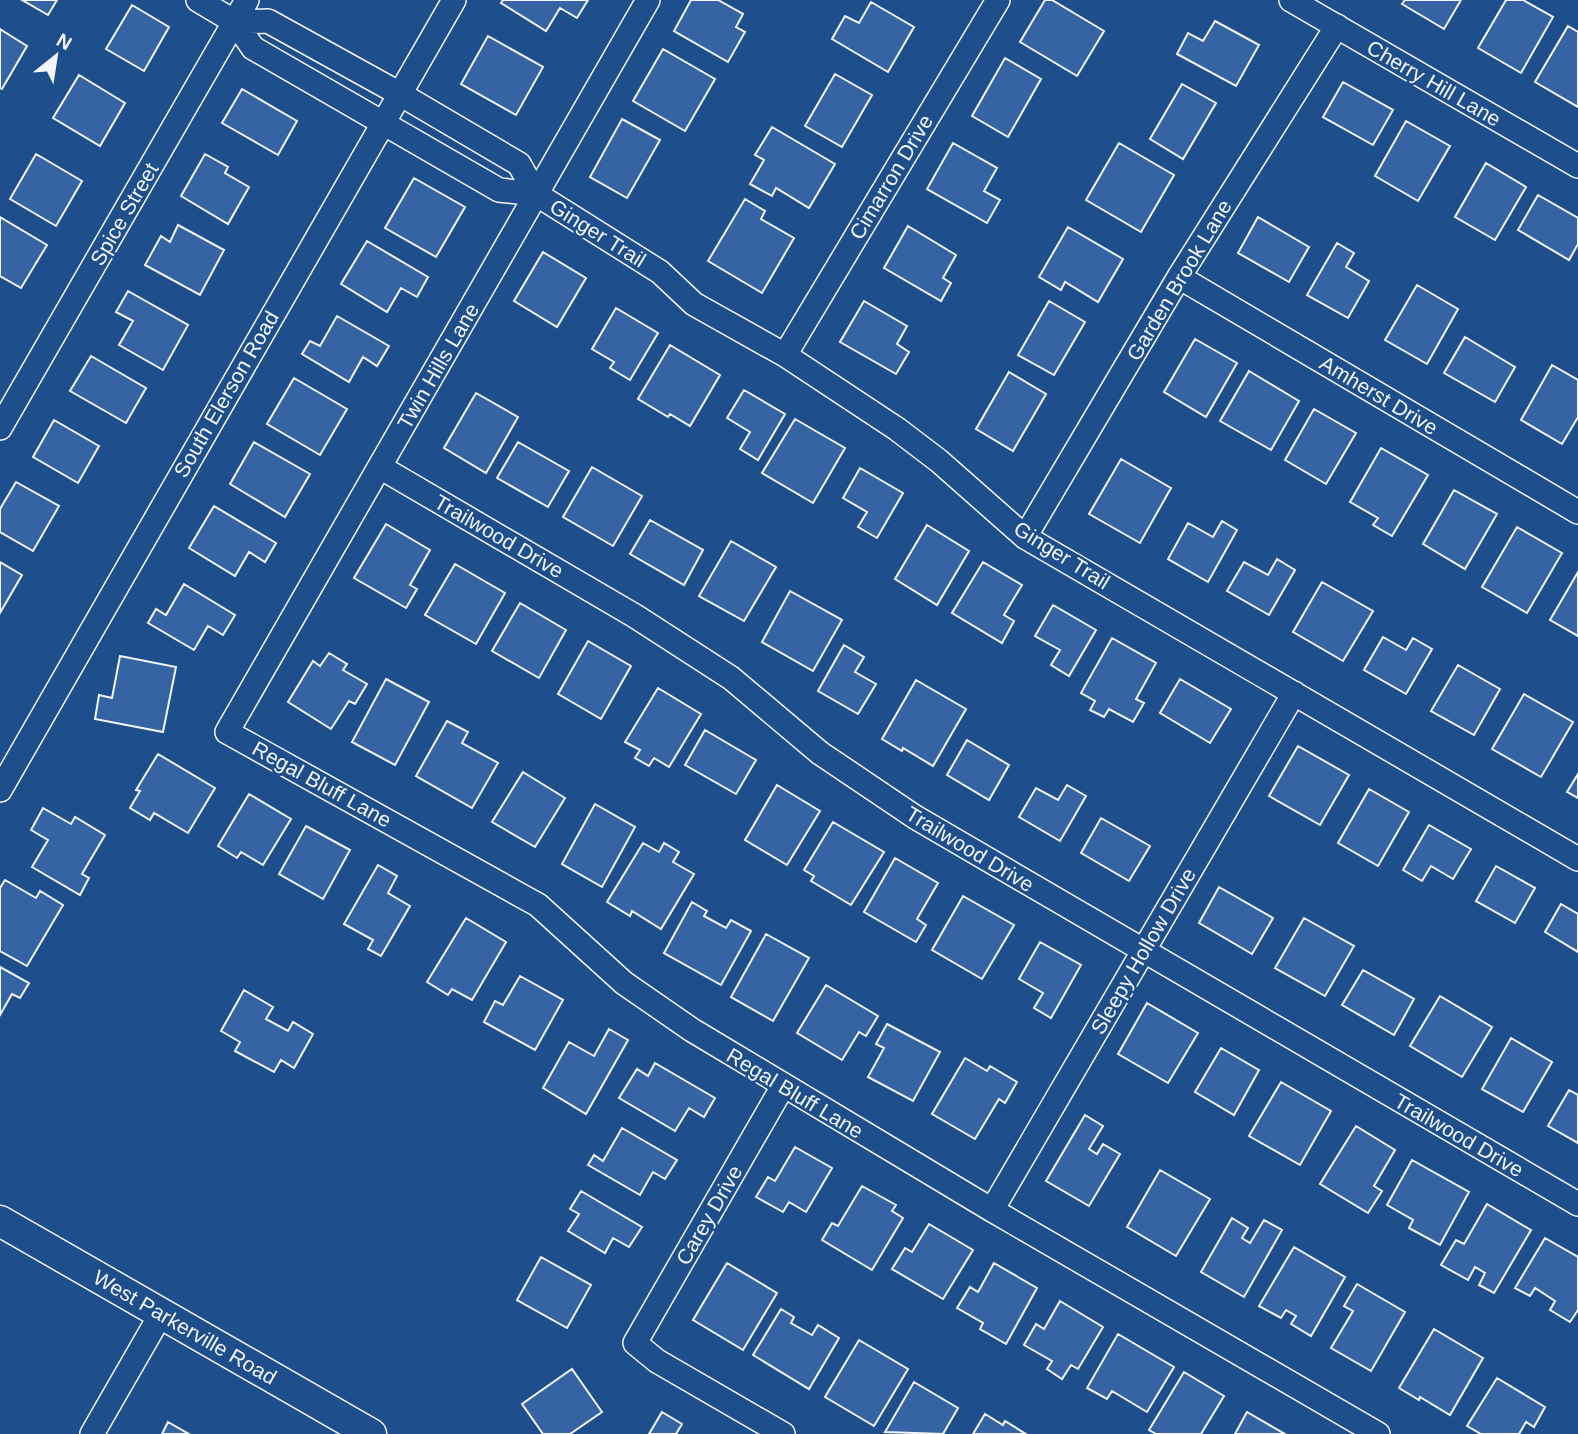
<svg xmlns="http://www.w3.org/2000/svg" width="1578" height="1434" viewBox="0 0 1578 1434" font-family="Arial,sans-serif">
<rect width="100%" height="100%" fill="#1f4e8c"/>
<path fill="#3563a3" stroke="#f2f6ff" stroke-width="2" d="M22,0H57L48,15Z
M503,0H588L577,18L560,8L546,31L501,3Z
M691,0H718L743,14L736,27L745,32L728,62L674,31Z
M1045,0H1052L1104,31L1077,76L1020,42Z
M1405,0H1461L1444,29L1402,4Z
M1506,0H1523L1553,17L1521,73L1478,48Z
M871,2L914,27L888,72L832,39L845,16L859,23Z
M132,5L169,27L144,71L106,49Z
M1215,21L1259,45L1236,86L1177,54L1188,33L1203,41Z
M1568,26L1578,32V107L1535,82Z
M0,29L27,46L2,89L0,88Z
M488,36L543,67L516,115L461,84Z
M663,49L715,79L685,131L633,101Z
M1005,58L1041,79L1008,137L972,116Z
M835,74L872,95L842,147L805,126Z
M79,75L125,103L100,146L53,118Z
M1343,82L1393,110L1373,145L1323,117Z
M1182,84L1216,103L1183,159L1150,139Z
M242,89L297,121L278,155L222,123Z
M622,119L660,140L627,198L590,177Z
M1406,121L1450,146L1418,201L1375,176Z
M772,127L835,164L809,208L776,188L772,196L750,184L764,160L755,155Z
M953,143L997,168L984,191L1000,200L987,223L927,189Z
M1119,143L1174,175L1141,232L1086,200Z
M36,154L82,181L56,226L10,199Z
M205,154L228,167L225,173L249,187L228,224L181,196Z
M1486,163L1526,187L1495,240L1455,217Z
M414,178L465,207L436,257L385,228Z
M1538,195L1578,218V244L1569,260L1518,230Z
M745,199L765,211L761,219L794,238L762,293L708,261Z
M0,217L47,245L21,288L0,276Z
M1258,217L1309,247L1289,282L1238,253Z
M178,225L224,250L200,295L145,265L161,236L170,242Z
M908,226L956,255L943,278L951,283L941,301L884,268Z
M1068,227L1123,259L1098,302L1065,282L1061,290L1039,277Z
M367,241L428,277L417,297L401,288L387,312L341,284Z
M1337,243L1354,253L1346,267L1369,281L1348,318L1307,295Z
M543,252L586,278L557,327L514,301Z
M1417,285L1458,309L1427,364L1385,340Z
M128,291L188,325L163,370L119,345L133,321L116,312Z
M864,301L907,326L897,344L909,352L896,374L840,342Z
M1049,301L1085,322L1054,375L1018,355Z
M616,308L658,333L630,380L610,368L614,362L592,349Z
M337,316L389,346L377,366L363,357L349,382L302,354L310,341L320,346Z
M1465,337L1515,367L1495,402L1444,373Z
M1195,339L1237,363L1206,417L1164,392Z
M670,345L720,375L690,426L670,414L668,417L638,399Z
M91,356L146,388L126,423L70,391Z
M1552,365L1578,380V417L1562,444L1521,420Z
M1249,371L1299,401L1271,450L1220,421Z
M1009,372L1046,394L1013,451L976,429Z
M294,378L347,409L320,455L267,424Z
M744,390L785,414L758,460L740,449L750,432L727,418Z
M476,393L518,417L486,473L444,448Z
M1314,409L1356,433L1326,484L1285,460Z
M795,419L845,448L813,503L762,473Z
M54,420L99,446L78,483L33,457Z
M254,442L310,474L285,517L230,484Z
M518,442L569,471L548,507L497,478Z
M1381,448L1428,475L1392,536L1373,525L1378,518L1350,502Z
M1121,459L1171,488L1140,543L1089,514Z
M592,467L642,496L613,546L563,517Z
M860,468L903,493L877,538L858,527L867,512L843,498Z
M16,482L59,506L33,551L0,532V509Z
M1454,490L1497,514L1465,569L1423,544Z
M214,506L276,543L265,562L249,552L235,576L189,548Z
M650,520L703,550L684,585L630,554Z
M1222,521L1237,530L1208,582L1168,559L1188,523L1213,537Z
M386,524L430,550L410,585L417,589L406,608L354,578Z
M927,525L969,551L937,605L895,579Z
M1517,527L1562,553L1527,613L1482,587Z
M731,541L776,567L744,621L699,596Z
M1277,559L1295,570L1269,615L1227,591L1244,562L1268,575Z
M0,562L22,575L0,613Z
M983,562L1022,585L1004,615L1014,621L1002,643L952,613Z
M455,564L505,593L476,644L425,615Z
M1578,572V636L1550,620Z
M1322,582L1373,611L1343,661L1293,632Z
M184,584L235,615L223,635L208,626L194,650L148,623L156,609L166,615Z
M790,591L842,620L813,671L762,642Z
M520,603L566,630L539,678L492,651Z
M1053,605L1096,630L1069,676L1051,665L1060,650L1035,636Z
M1383,637L1406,650L1413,638L1432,649L1406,694L1364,670Z
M1112,638L1156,663L1136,699L1144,703L1133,722L1109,709L1104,717L1090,710L1095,701L1081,693Z
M588,641L631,666L601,719L558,694Z
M844,645L864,657L855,672L876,684L858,714L818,691Z
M329,653L347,664L343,670L367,684L355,704L349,701L331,729L288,702L313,661L320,666Z
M120,656L176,667L163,732L95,719L99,695L112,698Z
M1458,665L1500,689L1474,735L1431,711Z
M386,679L429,702L395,765L352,742Z
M1180,679L1231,709L1210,743L1160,713Z
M916,680L966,709L933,766L903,748L902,751L882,739Z
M658,688L701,714L669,767L654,758L649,766L635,758L640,750L625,742Z
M1524,694L1573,722L1541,777L1492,749Z
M447,721L468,732L462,743L498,763L472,808L416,776Z
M705,730L756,760L736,794L685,765Z
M967,740L1009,765L989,800L947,775Z
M1298,746L1349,775L1320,825L1269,796Z
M158,754L215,788L188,833L154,813L150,820L130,808L140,791L136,790Z
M523,772L565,798L535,847L492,822Z
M1578,774V798L1567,792Z
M777,785L820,811L787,865L745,840Z
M1067,785L1086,796L1060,841L1019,817L1036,788L1058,800Z
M1369,789L1409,812L1378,866L1338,843Z
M249,794L291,819L263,865L241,852L237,858L218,846Z
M595,804L635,827L602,887L562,864Z
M43,808L71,824L75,817L105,835L82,874L89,878L80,895L32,867L48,840L31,830Z
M1101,818L1150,846L1129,881L1081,853Z
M833,822L884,852L851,905L811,881L814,876L804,870Z
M1429,825L1471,849L1453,879L1431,866L1422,881L1403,870Z
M306,826L350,850L323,899L279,874Z
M643,843L659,852L664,843L679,852L673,862L694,874L661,929L632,911L630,916L607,902Z
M895,858L938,883L917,919L926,925L916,942L864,912Z
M378,865L397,876L388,893L410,906L381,956L368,949L373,940L344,924Z
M1496,866L1535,888L1515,923L1476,901Z
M5,880L36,898L40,891L63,905L27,966L0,951V888Z
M1219,887L1273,918L1252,954L1199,923Z
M963,896L1014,925L982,979L932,950Z
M692,902L707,911L704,916L726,928L731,920L751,931L721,985L664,953Z
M1561,904L1578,914V952L1545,932Z
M466,918L506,942L472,1000L452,989L448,995L427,982Z
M1304,918L1354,946L1325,996L1275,968Z
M766,934L809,958L773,1021L731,997Z
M1040,942L1081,965L1051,1018L1034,1008L1043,993L1019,979Z
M0,967L29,983L20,998L12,994L0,1015Z
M1363,970L1414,999L1394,1035L1342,1005Z
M520,976L563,1000L535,1050L484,1022L495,1001L503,1005Z
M826,985L878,1016L866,1036L859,1032L842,1060L797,1033Z
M244,990L273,1007L266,1019L288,1031L293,1022L313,1034L294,1068L281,1060L274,1072L235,1051L240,1042L221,1031Z
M1440,996L1492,1027L1462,1077L1410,1046Z
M1147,1003L1198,1033L1168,1083L1118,1054Z
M887,1024L940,1052L913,1101L868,1077L884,1048L876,1044Z
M609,1029L628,1040L586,1114L543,1088L569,1042L594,1056Z
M1511,1038L1552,1062L1523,1112L1482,1089Z
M1221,1048L1259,1070L1234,1115L1195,1092Z
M965,1058L987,1071L990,1066L1017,1082L1005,1103L999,1099L975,1139L932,1114Z
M655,1063L715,1098L704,1117L689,1108L675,1131L619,1098L637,1069L648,1076Z
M1281,1082L1331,1111L1300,1165L1249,1136Z
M1569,1090L1578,1095V1143L1548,1126Z
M1085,1115L1103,1126L1089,1149L1097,1154L1103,1144L1120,1154L1089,1206L1046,1181Z
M1356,1126L1395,1150L1374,1186L1382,1191L1368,1213L1320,1184Z
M622,1128L677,1160L665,1179L653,1172L640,1195L588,1165L594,1155L603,1161Z
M795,1147L832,1168L806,1212L789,1202L783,1212L756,1197L768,1177L775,1181Z
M1412,1160L1469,1192L1440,1245L1409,1228L1413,1220L1387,1205Z
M1160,1170L1210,1199L1176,1256L1127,1227Z
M862,1186L896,1205L892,1211L903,1218L872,1270L822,1240L832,1223L838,1226Z
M581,1191L642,1227L629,1247L613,1238L605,1253L568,1231L579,1214L570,1209Z
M1487,1204L1531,1230L1494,1293L1479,1285L1485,1273L1475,1267L1468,1280L1441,1265L1456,1240L1464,1244Z
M1232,1218L1248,1228L1242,1238L1250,1243L1264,1220L1282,1230L1244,1297L1201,1272Z
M929,1224L973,1250L943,1299L892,1269L905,1248L912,1252Z
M1545,1238L1578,1257V1310L1570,1322L1550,1310L1555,1301L1535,1288L1530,1296L1515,1288Z
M1294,1247L1345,1277L1311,1336L1291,1324L1296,1316L1286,1310L1281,1318L1259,1306Z
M541,1257L591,1285L567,1328L517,1300Z
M727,1263L777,1293L743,1350L693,1320Z
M994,1263L1037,1288L1006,1344L980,1329L983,1323L957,1308L970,1287L978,1292Z
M1357,1284L1405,1312L1371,1371L1331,1348L1353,1311L1344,1306Z
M1060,1301L1103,1327L1078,1369L1071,1365L1062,1379L1047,1369L1052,1361L1024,1345L1036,1324L1044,1329Z
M781,1309L794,1317L791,1323L812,1335L818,1325L839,1338L809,1389L753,1355Z
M1434,1329L1483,1358L1450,1415L1420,1397L1419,1400L1399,1388Z
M1118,1334L1174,1367L1147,1412L1112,1391L1107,1399L1087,1388Z
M859,1340L908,1369L874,1426L825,1397Z
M572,1369L602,1412L570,1434H543L522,1404Z
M1184,1372L1224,1396L1201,1434H1156L1149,1430Z
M1497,1378L1545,1407L1534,1427L1526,1422L1519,1434H1481L1467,1426Z
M914,1382L958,1408L943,1434L885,1432Z
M662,1412L682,1424L676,1434H649Z
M1247,1412L1285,1434H1235Z
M985,1414L1003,1425L1005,1421L1026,1434H973Z
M168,1422L189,1434H162Z"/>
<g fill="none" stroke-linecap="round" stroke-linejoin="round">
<defs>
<path id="minor" d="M198,0L235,22L253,48L499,190L536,194L660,272L694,304L785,355L897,429L939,461L1025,537L1578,859
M648,0L227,732L538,905L624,983L692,1030L992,1210L1378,1434
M1291,0L1578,166
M235,22L268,21L400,94L519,164L536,194
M1179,277L1578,512
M785,355L998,0
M0,428L247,0
M380,467L635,616L731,678L820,753L915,817L1578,1204
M1025,537L1179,277L1337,26
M0,790L454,0
M783,1086L635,1343L657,1361L783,1434
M992,1210L1294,693
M92,1434L161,1314"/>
<path id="major" d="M0,1221L371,1434"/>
</defs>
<use href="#minor" stroke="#f2f6ff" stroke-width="26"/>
<use href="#major" stroke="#f2f6ff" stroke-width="33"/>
<use href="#minor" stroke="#1f4e8c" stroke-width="23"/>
<use href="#major" stroke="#1f4e8c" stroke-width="30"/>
</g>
<g text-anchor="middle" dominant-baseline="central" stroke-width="5" stroke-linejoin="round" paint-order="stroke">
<g font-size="21" fill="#f2f6ff" stroke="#1f4e8c">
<text transform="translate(1434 83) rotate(30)">Cherry Hill Lane</text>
<text transform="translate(891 177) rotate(-59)">Cimarron Drive</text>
<text transform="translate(124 214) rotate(-60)">Spice Street</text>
<text transform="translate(598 233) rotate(32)">Ginger Trail</text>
<text transform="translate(1179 280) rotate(-59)">Garden Brook Lane</text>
<text transform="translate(438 366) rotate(-60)">Twin Hills Lane</text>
<text transform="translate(226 394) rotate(-60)">South Elerson Road</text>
<text transform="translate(1379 395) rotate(31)">Amherst Drive</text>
<text transform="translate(499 536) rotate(30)">Trailwood Drive</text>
<text transform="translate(1062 555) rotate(32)">Ginger Trail</text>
<text transform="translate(322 784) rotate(29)">Regal Bluff Lane</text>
<text transform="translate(970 849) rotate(31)">Trailwood Drive</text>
<text transform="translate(1143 951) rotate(-60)">Sleepy Hollow Drive</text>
<text transform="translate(795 1093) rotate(31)">Regal Bluff Lane</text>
<text transform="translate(1459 1135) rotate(30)">Trailwood Drive</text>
<text transform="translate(709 1215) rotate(-60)">Carey Drive</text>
<text transform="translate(185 1327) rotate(30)">West Parkerville Road</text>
</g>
</g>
<g transform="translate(56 56) rotate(30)" stroke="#1f4e8c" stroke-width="5" paint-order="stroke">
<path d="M0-5L12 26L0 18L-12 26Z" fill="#f2f6ff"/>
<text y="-10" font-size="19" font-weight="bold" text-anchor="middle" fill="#f2f6ff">N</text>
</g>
</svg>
